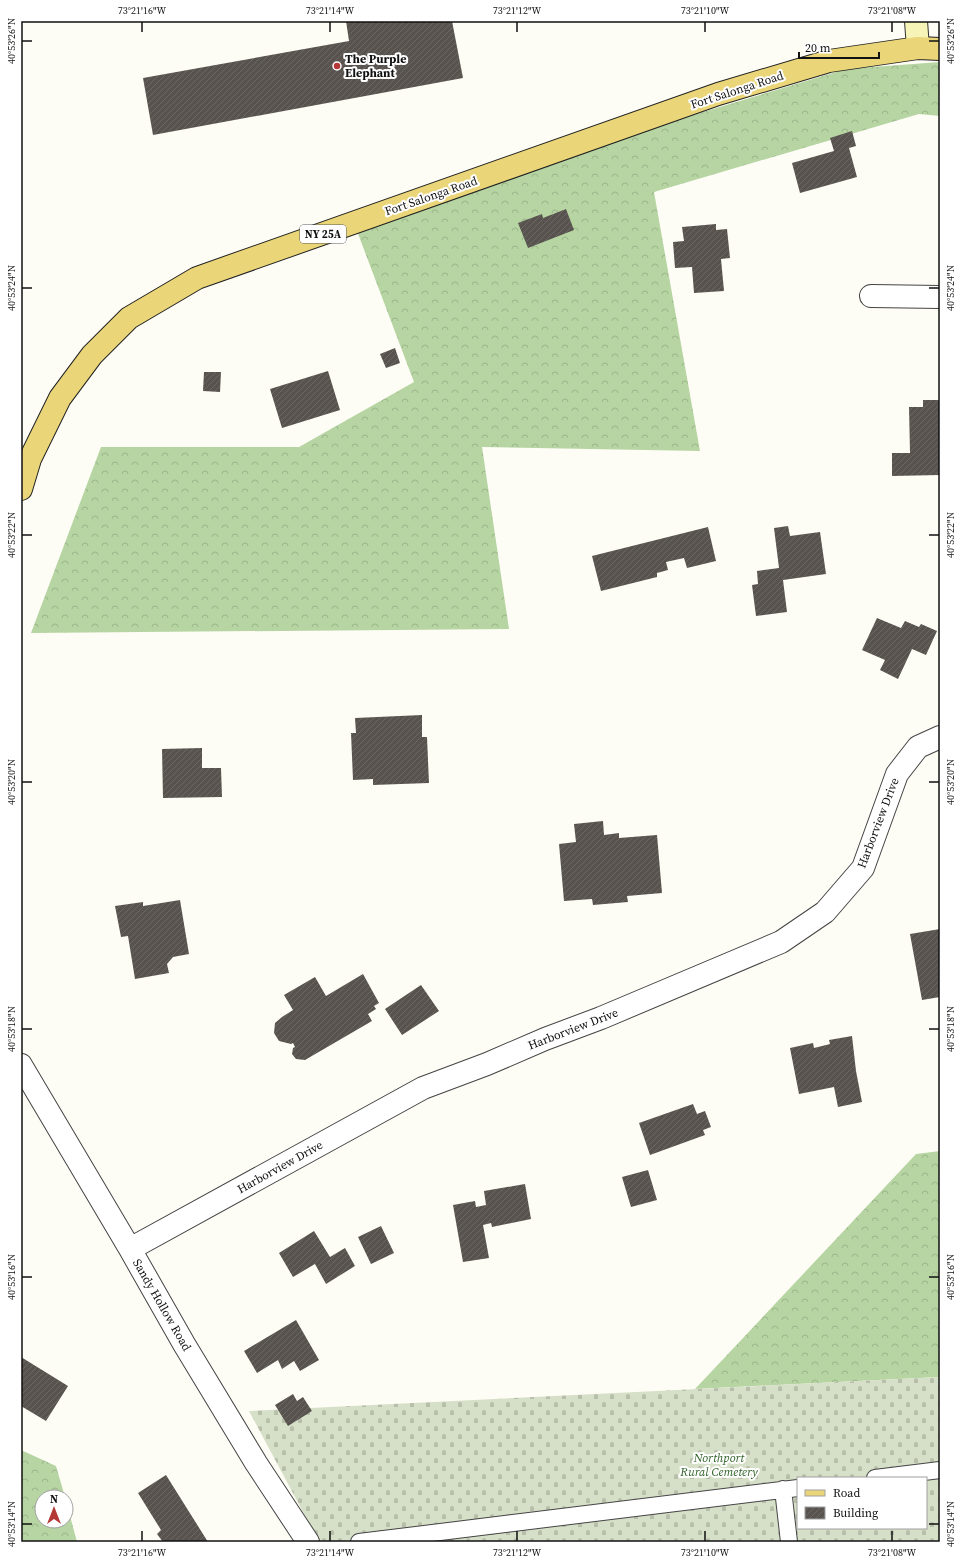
<svg xmlns="http://www.w3.org/2000/svg" width="961" height="1563" viewBox="0 0 961 1563" font-family="'Source Serif 4',serif">
<defs>
<pattern id="forest-crowns" width="20" height="18" patternUnits="userSpaceOnUse"><rect width="20" height="18" fill="#b6d5a2"/><path d="M2 6a3 3 0 1 1 6 0M12 15a3 3 0 1 1 6 0" fill="none" stroke="#9bb68a"/></pattern>
<pattern id="cemetery-stones" width="16" height="16" patternUnits="userSpaceOnUse"><rect width="16" height="16" fill="#d6dfc7"/><path d="M2 7V4a2 2 0 0 1 4 0v3zM10 15v-3a2 2 0 0 1 4 0v3z" fill="#b7beaa"/></pattern>
<pattern id="building-hatch" width="6" height="6" patternUnits="userSpaceOnUse"><rect width="6" height="6" fill="#58534e"/><path d="M-1 1l2-2M0 6l6-6M5 7l2-2" fill="none" stroke="#6b6763"/></pattern>
</defs>
<rect width="100%" height="100%" fill="#fefdf5"/>
<path fill="url(#forest-crowns)" d="M940,62V116L919,114L654,192L700,451L482,447L509,629L31,633L101,447H299L414,382L357,231L683,118L846,69Z
M940,1151V1377L695,1389L916,1154Z
M21,1450L56,1466L65,1497H42V1521H66V1501L77,1542H21Z"/>
<path fill="url(#cemetery-stones)" fill-rule="evenodd" d="M940,1377V1542H319L249,1411ZM798,1478H926V1528H798Z"/>
<path fill="url(#building-hatch)" d="M346,21H452L463,78L153,135L143,78L349,41Z
M852,131L856,146L849,148L857,177L800,193L792,163L834,151L830,138Z
M566,209L574,230L528,248L518,223L542,214L543,218Z
M716,224V230L727,229L730,258L721,259L724,291L694,293L692,267L675,268L673,242L684,241L682,227Z
M395,348L400,363L386,368L380,354Z
M328,371L340,410L282,428L270,389Z
M204,372H221L220,392L203,391Z
M923,400H940V475L892,476V453H910L909,407H923Z
M788,526L790,536L820,532L826,574L783,580L787,612L756,616L752,585L758,584L757,571L779,568L774,528Z
M708,527L716,561L687,568L684,558L666,562L668,570L657,573V577L601,591L592,556Z
M877,618L901,628L905,621L919,627L921,624L937,631L926,655L912,649L898,679L880,670L885,660L862,650Z
M422,715V737H427L429,783L373,785V779L353,780L351,733H356L355,718Z
M202,748V768H221L222,797L163,798L162,749Z
M603,821L604,835L619,833V838L657,835L662,893L627,896L628,902L593,905L592,899L564,901L559,844L576,842L574,824Z
M180,900L189,954L173,957L167,964L169,973L135,979L128,936L121,937L115,906L143,902V906Z
M940,929V997L922,1000L910,934Z
M363,974L379,1003L374,1006L376,1009L368,1014L372,1021L305,1060L296,1059L292,1054L293,1048L295,1047L293,1043L291,1044L279,1041L274,1033L275,1023L282,1017L293,1010L284,995L315,977L326,996Z
M421,985L439,1011L402,1035L385,1009Z
M852,1036L856,1071L862,1102L838,1107L834,1087L799,1094L790,1048L813,1043L814,1048L830,1044L829,1040Z
M693,1104L697,1114L705,1111L711,1127L703,1130L705,1135L650,1155L639,1123Z
M648,1170L657,1200L631,1207L622,1177Z
M525,1184L531,1219L492,1227L491,1223L483,1225L489,1258L463,1262L453,1205L475,1201L476,1207L486,1205L484,1191Z
M381,1226L394,1253L371,1264L358,1237Z
M314,1231L330,1257L345,1248L355,1266L326,1284L315,1264L293,1277L279,1253Z
M296,1320L319,1360L300,1371L294,1361L282,1369L278,1360L257,1373L244,1351Z
M21,1357L68,1386L46,1421L21,1406Z
M293,1394L297,1401L303,1397L312,1411L288,1426L275,1405Z
M166,1475L208,1542H163L157,1534L161,1530L138,1493Z"/>
<g fill="none" stroke-linecap="round" stroke-linejoin="round">
<defs>
<path id="lane" d="M875,1478L940,1470
M783,1489L789,1542
M359,1542L798,1488"/>
<path id="street" d="M871,296L940,297
M21,1065L130,1249L184,1344L256,1463L308,1542
M130,1249L423,1088L487,1064L545,1039L601,1018L781,942L825,912L863,868L897,774L918,747L940,737"/>
<path id="secondary" d="M916,21L918,48"/>
<path id="primary" d="M21,489L30,459L60,398L92,355L129,318L197,278L718,94L829,61L918,48L940,49"/>
</defs>
<use href="#lane" stroke="#444" stroke-width="18"/>
<use href="#street" stroke="#444" stroke-width="24"/>
<use href="#secondary" stroke="#333" stroke-width="24"/>
<use href="#primary" stroke="#222" stroke-width="24"/>
<use href="#lane" stroke="#fff" stroke-width="16"/>
<use href="#street" stroke="#fff" stroke-width="22"/>
<use href="#secondary" stroke="#f7f4b7" stroke-width="22"/>
<use href="#primary" stroke="#ead679" stroke-width="22"/>
</g>
<path fill="none" stroke="#111" stroke-width="1.5" d="M142,22V32M330,22V32M517,22V32M705,22V32M892,22V32M22,41H32M929,41H939M22,288H32M929,288H939M22,535H32M929,535H939M22,782H32M929,782H939M22,1029H32M929,1029H939M22,1277H32M929,1277H939M22,1524H32M929,1524H939M142,1531V1541M330,1531V1541M517,1531V1541M705,1531V1541M892,1531V1541"/>
<circle fill="#b33836" stroke="#fff" stroke-width="1.5" cx="337" cy="66" r="4"/>
<g text-anchor="middle" dominant-baseline="central" stroke-width="4" stroke-linejoin="round" paint-order="stroke">
<rect fill="#fff" stroke="#585858" stroke-width="1" x="300" y="225" width="46" height="18" rx="3"/>
<g font-size="11" font-weight="bold" fill="#111">
<text x="323" y="234">NY 25A</text>
</g>
<g font-size="12" font-weight="bold" fill="#111" stroke="#fff" text-anchor="start">
<text x="345" y="59">The Purple<tspan x="345" dy="14">Elephant</tspan></text>
</g>
<g font-size="12" fill="#111" stroke="#fff">
<text transform="translate(737 90) rotate(-18)">Fort Salonga Road</text>
<text transform="translate(431 196) rotate(-19)">Fort Salonga Road</text>
<text transform="translate(878 823) rotate(-69)">Harborview Drive</text>
<text transform="translate(573 1029) rotate(-21)">Harborview Drive</text>
<text transform="translate(280 1167) rotate(-29)">Harborview Drive</text>
<text transform="translate(162 1305) rotate(60)">Sandy Hollow Road</text>
</g>
<g font-size="12" font-style="italic" fill="#2f6227" stroke="#fff">
<text x="719" y="1458">Northport<tspan x="719" dy="14">Rural Cemetery</tspan></text>
</g>
</g>
<rect width="961" height="1563" fill="none" stroke="#ffffff" stroke-width="44"/>
<rect x="797" y="1477" width="130" height="52" fill="#ffffff" stroke="#a0a0a0"/>
<rect x="805" y="1490" width="20" height="6" fill="#ead679" stroke="#a0a0a0"/>
<text x="833" y="1497" font-size="12" fill="#111111">Road</text>
<rect x="805" y="1507" width="20" height="12" fill="url(#building-hatch)" stroke="#a0a0a0"/>
<text x="833" y="1517" font-size="12" fill="#111111">Building</text>
<g transform="translate(54 1509)"><circle r="19" fill="#ffffff" stroke="#a0a0a0"/>
<path d="M0-3L7 15L0 10L-7 15Z" fill="#b33836"/>
<text y="-6" font-size="11" font-weight="bold" text-anchor="middle" fill="#111111">N</text>
</g>
<path d="M799 52v6h80v-6" fill="none" stroke="#111111" stroke-width="2"/>
<text x="805" y="52" font-size="12" fill="#111111" stroke="#ffffff" stroke-width="3" paint-order="stroke">20 m</text>
<rect x="22" y="22" width="917" height="1519" fill="none" stroke="#111" stroke-width="1.5"/>
<g font-size="10" text-anchor="middle" fill="#111">
<text x="142" y="14">73°21'16"W</text>
<text x="330" y="14">73°21'14"W</text>
<text x="517" y="14">73°21'12"W</text>
<text x="705" y="14">73°21'10"W</text>
<text x="892" y="14">73°21'08"W</text>
<text transform="translate(11 41) rotate(-90)" y="4">40°53'26"N</text>
<text transform="translate(950 41) rotate(-90)" y="4">40°53'26"N</text>
<text transform="translate(11 288) rotate(-90)" y="4">40°53'24"N</text>
<text transform="translate(950 288) rotate(-90)" y="4">40°53'24"N</text>
<text transform="translate(11 535) rotate(-90)" y="4">40°53'22"N</text>
<text transform="translate(950 535) rotate(-90)" y="4">40°53'22"N</text>
<text transform="translate(11 782) rotate(-90)" y="4">40°53'20"N</text>
<text transform="translate(950 782) rotate(-90)" y="4">40°53'20"N</text>
<text transform="translate(11 1029) rotate(-90)" y="4">40°53'18"N</text>
<text transform="translate(950 1029) rotate(-90)" y="4">40°53'18"N</text>
<text transform="translate(11 1277) rotate(-90)" y="4">40°53'16"N</text>
<text transform="translate(950 1277) rotate(-90)" y="4">40°53'16"N</text>
<text transform="translate(11 1524) rotate(-90)" y="4">40°53'14"N</text>
<text transform="translate(950 1524) rotate(-90)" y="4">40°53'14"N</text>
<text x="142" y="1556">73°21'16"W</text>
<text x="330" y="1556">73°21'14"W</text>
<text x="517" y="1556">73°21'12"W</text>
<text x="705" y="1556">73°21'10"W</text>
<text x="892" y="1556">73°21'08"W</text>
</g>
</svg>
